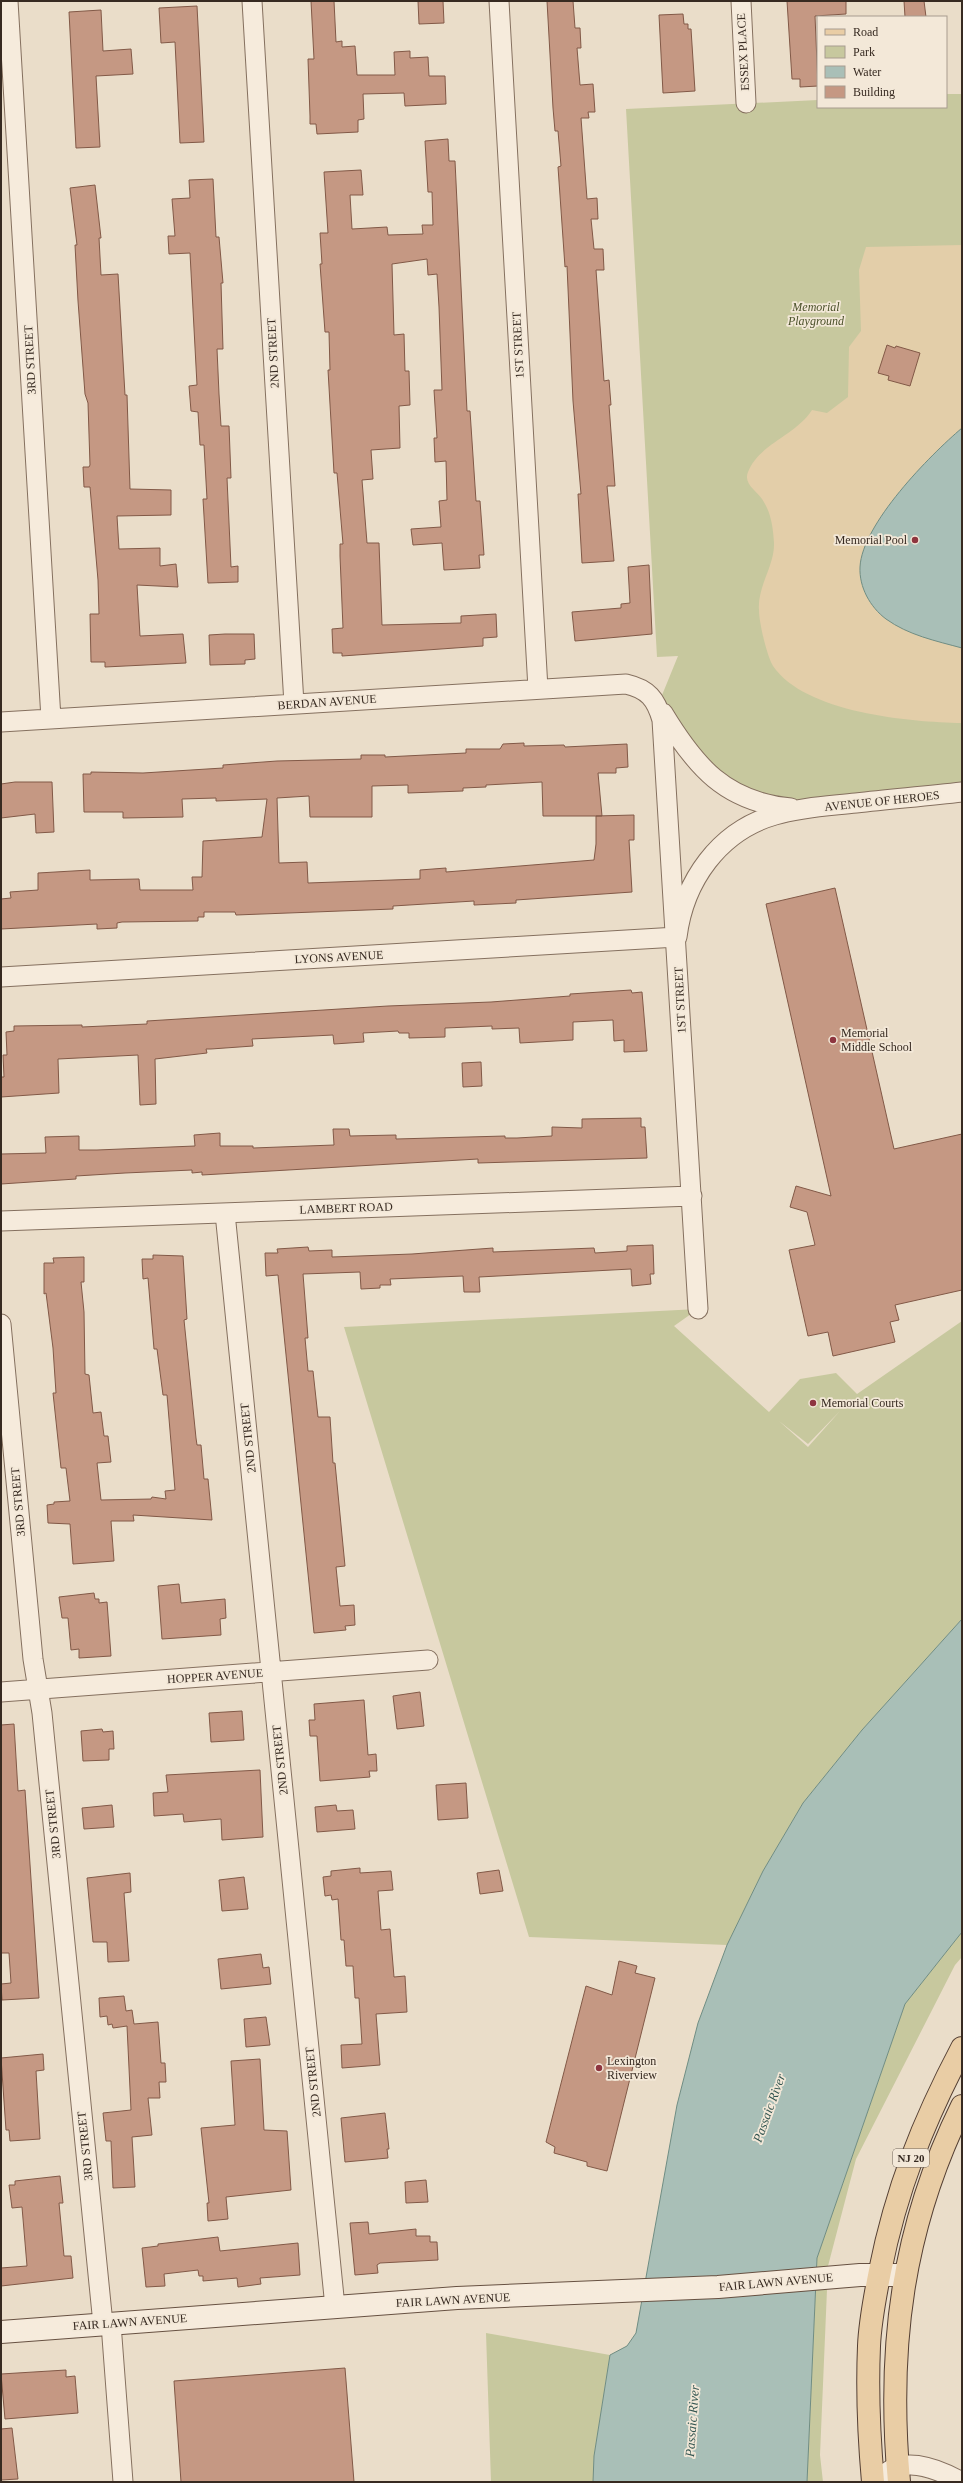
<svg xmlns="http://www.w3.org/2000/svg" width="963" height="2483" viewBox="0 0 963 2483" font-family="'Times New Roman',serif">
<rect width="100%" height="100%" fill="#eaddc9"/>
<path fill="#c7c89e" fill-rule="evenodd" d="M946,94H962V792L802,809L729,791L658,705L678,656L657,657L626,109L818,100V107H946Z
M698,1309L674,1326L769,1412L800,1379L836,1373L857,1394L962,1321V1619L862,1730L803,1803L763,1871L727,1945L529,1937L344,1327ZM840,1411L808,1447L779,1421L808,1444Z
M962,1932V1957L955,1965L856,2159L828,2266L820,2455L823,2482H807L817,2258L905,2004Z
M486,2333L610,2355L594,2456L593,2482H491Z"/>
<path fill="#e3cea9" d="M962,245V723C910,722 805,713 773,666C767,656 759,623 759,610C757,587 775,565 774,543C773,527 771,512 762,499C757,491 743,484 748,472C759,444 795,436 812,410L827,413L848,397L849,347L861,331L859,270L866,247Z"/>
<path fill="#a9bfb7" stroke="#708d83" d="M962,428V648C936,641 908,635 886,619C870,607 859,587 860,567C862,524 930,455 962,428Z
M962,1619V1932L905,2004L817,2258L807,2482H593L594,2456L610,2355L627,2346L636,2333L677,2105L698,2023L727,1945L763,1871L803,1803L862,1730Z"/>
<path fill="#c59883" stroke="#825947" d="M311,1H334L336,42L342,41V47L355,46L357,75H395L394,52L410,51V58L428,57L429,76H445L446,104L405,106L404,93L363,94L364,119L358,120V132L317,134L316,124H310V116L308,59H314Z
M418,1H443L444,23L419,24Z
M547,1H573L575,28H580L581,48H577L580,85L593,84L595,112H588L589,118H581L587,199L597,198L598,219H591L594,249H603L604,270H596L604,381L609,380L611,405H609L615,486H607L614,561L582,563L578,494H581L573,401L567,266L565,267L558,167L561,166L558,131H555L553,108Z
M787,1H846V14L815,16L818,86L800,87V79H792Z
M904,1H924L926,17H905Z
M197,6L204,142L180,143L175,42L161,43L159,8Z
M101,10L103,51L131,49L133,74L96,76L100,147L76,148L69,12Z
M683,14L684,24H688V29H691L695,91L663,93L659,15Z
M448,139L449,161H455L467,411H470L476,501H480L484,555H479L480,568L444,570L442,543L413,545L411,529L441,527L439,501L447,500L446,461L435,462L434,438H437L434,390H442L439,307L437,274L428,275L427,259L392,264L394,335L404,334L405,371H409L410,405L399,406L400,448L371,450L373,479L362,480L367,543H379L382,625L461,623V616L496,614L497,637L483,638V646L342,656V653H333L332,629L343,628L340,556V544H343L337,473H334L328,370H330L329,332H325L320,264H322L320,233H328L324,172L361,170L363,195H350L352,229L387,227L388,235L423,234L422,225H433L432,192H428L425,141Z
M213,179L216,237H219L223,283H221L223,349H217L219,394L221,426H229L231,478H227L231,567L238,566V582L208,583L203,499H207L204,445H200L198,412L191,411L189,386L197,385L190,253L169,254L168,236H175L172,199L190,198L189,180Z
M95,185L101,238H99L101,275L118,274L125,395H127L130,489L171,490V515L117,516L119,549L160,548V566L176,564L178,587L137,585L140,636L183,634L186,663L105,667V662H91L90,614H99L98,580L90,487H84L83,467H89L90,465L88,403L85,394L78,301L75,245H77L70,188Z
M887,345L895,348L896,346L920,353L910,386L888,380L889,376L878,373Z
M649,565L652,634L575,641L572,612L621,608V604L630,603L628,567Z
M225,634H254L255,659L245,660V664L210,665L209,635Z
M524,743V746L564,745L565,747L627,744L628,767L616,768V773H598L602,816H543L542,782L486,785V787L463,788V791L408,793V785L372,786V817H310L309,796L277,798L279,863L307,862L308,883L420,879V870L446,868V872L594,860L596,844V816L634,815V840H629L632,892L516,900V903L474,905V901L393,906V909L236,915L235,912H204V917H198V921L122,922L117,923V928L97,929V924L1,929V899L11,898L10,892L38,890V873L90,870V880L139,879L140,890H193L192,877H202L203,841L262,837L267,799L216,801V798L182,799L183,817L123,818V812H84L83,774H91V772L143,773L223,768V765L277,761L361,759V755H385V757L466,753V749H500L503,744Z
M15,782H52L54,832L36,833L35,814L1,818V784Z
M835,888L894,1149L962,1134V1290L895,1305L899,1320L890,1322L895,1342L833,1356L828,1332L808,1336L789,1250L815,1245L807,1212L790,1207L796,1186L831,1196L766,904Z
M631,990L632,993L642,992L647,1051L624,1052V1040L614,1041L613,1020L573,1022V1040L520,1043L519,1028L492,1029V1026L445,1028V1037L409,1038V1033H399L398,1031L363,1033L364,1042L334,1044L333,1035L252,1039L253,1046L211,1049H206L207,1053L155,1059L156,1104L140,1105L138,1055L58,1059L59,1093L1,1097V1077H4L3,1055H7L6,1032L14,1031V1026L82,1025V1027L147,1024V1021L388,1006L491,1002L570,996V994Z
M481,1062L482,1086L463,1087L462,1063Z
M641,1118V1127H645L647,1158L478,1163V1159L202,1175V1172L192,1173V1170L125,1173L76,1176V1179L1,1184V1154L46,1153L45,1137L79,1136V1150H97L195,1146L194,1135L220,1133V1146H253V1148L334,1145L333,1129H349L350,1136L396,1135V1139L505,1136V1138H517L552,1136V1127L582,1128V1119Z
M653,1245L654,1274H650L651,1284L632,1286L631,1269L479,1277L480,1292H464L463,1276L390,1279L391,1285H380V1288L361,1289L360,1272L303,1274L308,1338H305L308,1371H313L318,1417H330L333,1463H335L345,1566L336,1567L340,1606L354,1605L355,1625L345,1626L346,1630L314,1633L278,1275L266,1276L265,1253H278L277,1249L308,1247L309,1251L332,1250V1257L412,1254L493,1248V1252L594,1248L595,1253L627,1251V1246Z
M153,1255L183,1256L187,1319L184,1320L196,1438L197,1445H201L204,1479H208L212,1520L133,1515L134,1521H111L114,1561L73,1564L70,1524L48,1523L47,1505L54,1504V1502L70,1501L66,1468H61L53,1393H56L53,1348L46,1293L44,1294V1263H54L53,1258L84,1257V1282H81L84,1312L85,1374L89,1375L93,1413L101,1412L104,1436H108L111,1462L97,1463L101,1500L151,1499L152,1497L166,1499L165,1491L175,1490L167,1395H163L157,1349H154L148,1278L143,1279L142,1259H153Z
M179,1584L181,1603L225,1599L226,1618L220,1619L221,1635L162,1639L158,1586Z
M94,1593L95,1599H99V1603L107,1602L111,1656L79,1658V1649L71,1650L68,1618H62L59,1597Z
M420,1692L424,1726L397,1729L393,1696Z
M364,1700L368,1755L376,1754L377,1771H369L370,1777L320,1781L317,1736H310L309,1720H315L314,1704Z
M242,1711L244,1740L211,1742L209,1713Z
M14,1724L18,1791L25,1790L39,1998L2,2000L1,1984L11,1983L9,1953H1V1725Z
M102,1729L103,1732L113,1731L114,1749H109V1760L83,1761L81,1731Z
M260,1770L263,1837L222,1840L221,1819L184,1822L183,1814L154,1816L153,1793L168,1792L166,1775Z
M466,1783L468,1818L438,1820L436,1785Z
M112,1805L114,1827L84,1829L82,1808Z
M336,1805L337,1811L353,1810L355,1829L317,1832L315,1807Z
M360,1868V1873L391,1871L393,1890L378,1891L381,1930L390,1929L394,1977L405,1976L407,2012L376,2014L380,2065L342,2068L341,2045L362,2044L359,1998H355L353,1966H346L344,1940H341L338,1899L332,1900L331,1895L325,1896L323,1877L331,1876V1871Z
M499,1870L503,1891L480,1894L477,1873Z
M130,1873L131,1892L124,1893L129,1961L108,1962L107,1942H93L87,1878Z
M244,1877L248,1909L222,1911L219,1880Z
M261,1954L263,1968L269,1967L271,1984L221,1989L218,1959Z
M619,1961L637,1966L635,1973L655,1978L607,2171L587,2166V2162L554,2153L555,2147L546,2142L586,1986L612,1995Z
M124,1996L126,2011L132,2010L134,2024L158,2022L161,2063H165L166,2082H159L160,2098H148L152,2135L132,2137L135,2187L113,2188L111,2141H106L103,2113L131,2110L127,2026L113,2028L112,2024L108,2025L107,2016L100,2017L99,1998Z
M266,2017L270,2045L246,2047L244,2019Z
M43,2054L44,2070L36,2071L40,2139L10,2141L9,2130H6L1,2058Z
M260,2059L264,2130L287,2131L291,2190L226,2197L228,2219L208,2221L207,2203H209L201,2128L235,2125L231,2061Z
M385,2113L389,2149H387L388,2158L345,2162L341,2118Z
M60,2176L63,2203H59L64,2256H71L73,2278L1,2286V2268L27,2266L22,2207L12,2208L9,2185H15V2181Z
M426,2180L428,2202L406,2203L405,2182Z
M368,2222L369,2234L416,2229V2236H430V2242H437L438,2260L380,2263L377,2265L378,2273L355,2275L350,2223Z
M218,2237L220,2251L298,2243L300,2275L260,2278L261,2284L238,2287L237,2278L203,2281V2276H199L198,2270L164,2274L165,2286L146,2287L142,2248L158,2246V2244Z
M345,2368L354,2482H181L174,2381Z
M66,2370V2377L75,2376L78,2413L5,2419L1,2374Z
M12,2428L18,2479L1,2480V2429Z"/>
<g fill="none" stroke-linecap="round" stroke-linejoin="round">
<defs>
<path id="street" d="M8,1L51,719
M252,1L294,704
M499,1L538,689
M741,1L746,103
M663,713C695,766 725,802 791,808
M1,722L626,684C648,689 656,699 662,720L698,1309
M1,977L677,937C684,881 719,831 775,815C802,807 829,806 856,803C892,799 927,796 962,792
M225,1213L335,2307
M1,1221L692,1196
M1,1324L33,1659L42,1713L103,2324
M1,1692L428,1660
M111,2324L123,2482
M878,2482C898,2452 936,2468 962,2482"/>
<path id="secondary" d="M1,2332L457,2298L718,2287L860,2275H905"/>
<path id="primary" d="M873,2482C869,2437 867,2392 869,2346C870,2321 875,2296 880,2271C896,2190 923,2122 962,2048
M899,2482C887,2347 902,2228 962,2106"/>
</defs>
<use href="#street" stroke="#85705f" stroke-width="21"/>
<use href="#secondary" stroke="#675142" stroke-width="24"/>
<use href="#primary" stroke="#543f33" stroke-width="24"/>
<use href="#street" stroke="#f6ebdc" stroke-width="19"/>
<use href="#secondary" stroke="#f6ebdc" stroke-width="22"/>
<use href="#primary" stroke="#e9cda5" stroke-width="22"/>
</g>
<g fill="#8e353f" stroke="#f3e8d8" stroke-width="1.5">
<circle cx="915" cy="540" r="4"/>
<circle cx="833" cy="1040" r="4"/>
<circle cx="813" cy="1403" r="4"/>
<circle cx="599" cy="2068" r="4"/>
</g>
<g text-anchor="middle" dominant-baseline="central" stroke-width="3.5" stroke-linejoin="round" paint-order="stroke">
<rect fill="#f3e8d8" stroke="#6f6358" stroke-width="1" x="893" y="2149" width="36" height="18" rx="3"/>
<g font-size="11" font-weight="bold" fill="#372a21">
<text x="911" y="2158">NJ 20</text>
</g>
<g font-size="12" fill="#372a21" stroke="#f3e8d8">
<text transform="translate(743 52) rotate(-93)">ESSEX PLACE</text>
<text transform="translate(518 345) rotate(-93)">1ST STREET</text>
<text transform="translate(273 353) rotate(-93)">2ND STREET</text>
<text transform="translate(30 360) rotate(-93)">3RD STREET</text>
<text transform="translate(327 702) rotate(-4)">BERDAN AVENUE</text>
<text transform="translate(882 801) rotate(-6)">AVENUE OF HEROES</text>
<text transform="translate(339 957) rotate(-3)">LYONS AVENUE</text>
<text transform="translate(680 1000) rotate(-93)">1ST STREET</text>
<text transform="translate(346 1208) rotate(-2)">LAMBERT ROAD</text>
<text transform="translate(248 1438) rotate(-96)">2ND STREET</text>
<text transform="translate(18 1502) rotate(-95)">3RD STREET</text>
<text transform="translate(215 1676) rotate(-4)">HOPPER AVENUE</text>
<text transform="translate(280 1760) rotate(-96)">2ND STREET</text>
<text transform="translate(53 1824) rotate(-96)">3RD STREET</text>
<text transform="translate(313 2082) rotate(-96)">2ND STREET</text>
<text transform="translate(85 2146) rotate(-96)">3RD STREET</text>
<text transform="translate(776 2282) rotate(-5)">FAIR LAWN AVENUE</text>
<text transform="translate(453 2300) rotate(-3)">FAIR LAWN AVENUE</text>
<text transform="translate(130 2322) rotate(-4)">FAIR LAWN AVENUE</text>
</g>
<g font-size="12" font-style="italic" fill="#4b512a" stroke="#f3e8d8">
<text x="816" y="307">Memorial<tspan x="816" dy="14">Playground</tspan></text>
</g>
<g font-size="12" fill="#372a21" stroke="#f3e8d8" text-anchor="start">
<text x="907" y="540" text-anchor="end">Memorial Pool</text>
<text x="841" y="1033">Memorial<tspan x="841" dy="14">Middle School</tspan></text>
<text x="821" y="1403">Memorial Courts</text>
<text x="607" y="2061">Lexington<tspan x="607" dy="14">Riverview</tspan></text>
</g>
<g font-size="13" font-style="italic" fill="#325550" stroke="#f3e8d8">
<text transform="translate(769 2108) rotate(-70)">Passaic River</text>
<text transform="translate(692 2421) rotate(-86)">Passaic River</text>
</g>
</g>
<rect width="963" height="2483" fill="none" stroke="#372a21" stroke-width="4"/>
<rect x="817" y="16" width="130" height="92" fill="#f3e8d8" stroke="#a89c8f"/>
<rect x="825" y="29" width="20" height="6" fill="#e9cda5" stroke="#a89c8f"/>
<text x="853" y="36" font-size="12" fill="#372a21">Road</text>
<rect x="825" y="46" width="20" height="12" fill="#c7c89e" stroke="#a89c8f"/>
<text x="853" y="56" font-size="12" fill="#372a21">Park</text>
<rect x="825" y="66" width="20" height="12" fill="#a9bfb7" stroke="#a89c8f"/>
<text x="853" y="76" font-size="12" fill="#372a21">Water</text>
<rect x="825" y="86" width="20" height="12" fill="#c59883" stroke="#a89c8f"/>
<text x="853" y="96" font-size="12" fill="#372a21">Building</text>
</svg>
